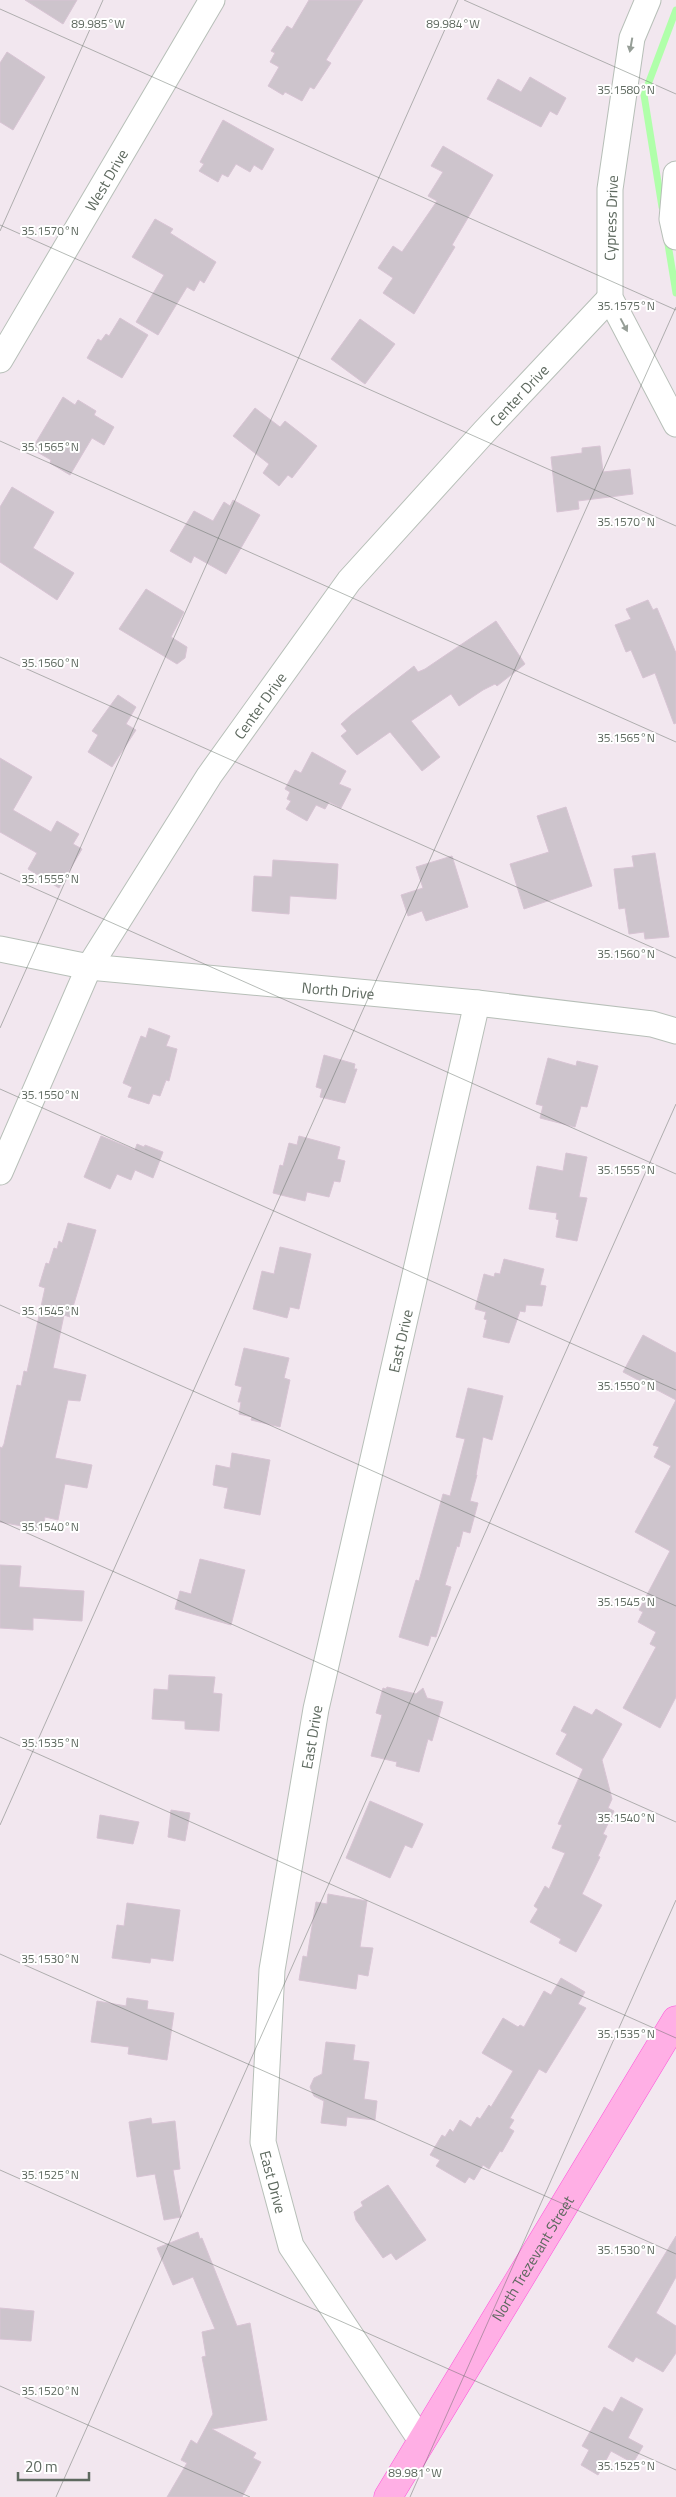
<svg xmlns="http://www.w3.org/2000/svg" width="676" height="2497" viewBox="0 0 676 2497" font-family="'Titillium Web',sans-serif">
<rect width="100%" height="100%" fill="#f2e7ef"/>
<g fill="none" stroke-linecap="round" stroke-linejoin="round">
<path stroke="#b0ffaa" stroke-width="7" d="M662,207L644,95L676,10
M667,238L676,293"/>
</g>
<path fill="#cdc4cc" stroke="#d8c4d4" d="M25,0H77L63,24Z
M309,0H363L326,60L331,63L314,89L310,87L302,101L285,92L283,95L268,86L279,67L270,62L275,53L271,51L287,26L292,29Z
M7,52L45,77L13,130L0,122V63Z
M530,77L566,98L557,115L550,111L541,127L487,99L498,79L521,92Z
M223,120L274,149L262,170L254,165L250,172L236,164L228,177L222,174L218,182L199,171L204,164L200,162Z
M443,146L493,175L452,245L455,247L414,314L383,293L393,278L378,268L393,246L402,252L437,201L428,196L443,172L431,166Z
M155,219L173,229L170,233L216,262L204,283L200,280L194,291L187,287L158,335L136,322L164,275L132,257Z
M120,318L148,335L122,378L87,358L98,339L101,341L106,334L109,336Z
M360,319L395,344L365,384L331,359Z
M63,397L75,405L78,400L96,411L94,415L114,427L104,445L92,438L70,475L50,463L51,460L32,449Z
M255,408L280,427L285,421L317,446L292,478L288,475L279,486L263,473L269,464L233,436Z
M600,446L603,472L630,469L633,494L578,501L579,509L557,512L551,457L582,453V448Z
M12,487L54,512L33,548L74,573L57,600L0,562V507Z
M233,500L260,515L226,574L194,556L191,563L170,551L194,511L213,521L224,502L230,506Z
M146,589L184,612L171,637L187,647L185,658L177,664L119,629Z
M648,600L653,610L657,608L676,653V723L674,724L655,673L643,678L631,650L626,652L615,625L631,619L626,609Z
M496,621L525,664L497,686L495,684L483,690L459,706L451,694L411,721L440,757L422,771L390,732L357,755L341,736L347,731L341,724L351,715L414,666L418,672L425,669Z
M118,695L136,707L126,724L136,730L112,767L88,752L98,735L92,731Z
M312,752L346,771L339,784L351,789L341,808L329,802L325,809L316,805L307,821L286,809L291,801L287,799L290,792L285,789L295,770L301,773Z
M0,758L32,777L13,810L51,832L57,821L79,834L73,844L82,849L59,888L28,869L37,853L0,832Z
M566,807L592,886L524,909L510,864L549,852L537,816Z
M655,853L669,937L645,939L644,932L629,934L625,908L619,909L614,869L634,867L632,856Z
M452,856L468,907L426,921L422,911L408,916L401,895L423,888L416,867Z
M273,860L338,864L336,899L290,896L289,914L252,911L254,876L272,877Z
M149,1028L170,1036L166,1046L177,1049L169,1081L166,1080L160,1096L153,1094L149,1104L128,1097L132,1087L123,1083L141,1036L146,1038Z
M324,1055L355,1064L354,1069H357L345,1103L320,1097L322,1089L316,1087Z
M548,1058L576,1066L577,1061L598,1066L587,1107L581,1106L575,1127L540,1118L543,1106L536,1104Z
M101,1136L135,1150L137,1144L144,1147L145,1145L163,1152L153,1178L135,1170L131,1180L117,1174L110,1189L84,1177Z
M299,1136L340,1147L337,1159L345,1161L340,1182L334,1181L329,1197L307,1192L305,1201L273,1193L280,1165L283,1166L289,1143L297,1145Z
M566,1153L587,1157L579,1197L587,1198L577,1241L556,1237L559,1220L556,1219L557,1213L529,1209L537,1166L563,1171Z
M68,1223L96,1230L70,1317L64,1315L53,1368L86,1375L80,1401L68,1400L55,1458L92,1465L87,1488L65,1484L58,1520L45,1517L43,1530L0,1522V1447L2,1448L4,1444L17,1385L21,1386L24,1371L27,1372L45,1288L39,1286L46,1263L49,1264L54,1248L57,1249L59,1241L62,1243Z
M280,1247L311,1254L299,1309L290,1307L287,1318L253,1309L262,1271L274,1274Z
M504,1259L544,1269L540,1285L546,1286L542,1306L526,1305L525,1312L520,1311L509,1343L483,1337L487,1320L484,1319L486,1312L475,1309L484,1274L494,1277L495,1273L500,1274Z
M643,1335L676,1353V1697L660,1728L623,1708L656,1647L650,1644L656,1632L638,1622L643,1612L639,1610L670,1551L635,1532L671,1466L654,1457L659,1447L653,1445L676,1400L623,1372Z
M244,1348L289,1358L284,1378L290,1380L280,1427L251,1420L252,1417L239,1414L241,1402H238L242,1387L235,1385Z
M468,1388L503,1396L492,1440L483,1437L476,1475H477L470,1501L478,1503L470,1533L463,1531L459,1547L457,1546L445,1585L451,1587L436,1637L431,1636L428,1646L399,1637L416,1580L419,1581L443,1494L450,1496L465,1439L456,1437Z
M232,1453L270,1460L260,1515L224,1508L228,1488L213,1485L216,1465L230,1468Z
M200,1559L245,1570L231,1625L175,1609L180,1591L191,1594Z
M0,1565L21,1566L19,1587L84,1591L82,1621L33,1618V1630L0,1628Z
M169,1675L215,1677L213,1693L222,1694L219,1731L185,1729V1721L152,1719L154,1689L168,1690Z
M387,1687L416,1694L423,1688L427,1698L443,1702L432,1741L428,1739L419,1772L396,1766L397,1762L371,1756L382,1715L376,1713L383,1688L386,1689Z
M574,1706L592,1715L596,1709L622,1724L602,1760L612,1799L608,1808L614,1811L603,1834L607,1836L598,1856L600,1857L582,1894L602,1905L576,1952L559,1943L561,1939L530,1922L538,1909L534,1906L545,1886L549,1889L565,1853L552,1848L562,1825L558,1824L583,1769L556,1754L567,1734L561,1731Z
M370,1801L423,1824L412,1848L405,1845L390,1878L346,1858Z
M171,1810L190,1813L185,1841L168,1837Z
M100,1815L139,1822L133,1844L97,1838Z
M328,1894L367,1901L360,1947L373,1948L368,1976L358,1974L356,1989L299,1980L303,1956L307,1957L316,1902L327,1904Z
M127,1903L180,1910L173,1961L151,1958L150,1963L112,1958L117,1925L124,1926Z
M561,1978L585,1992L578,2004L586,2008L546,2073L539,2069L510,2118L514,2120L509,2128L514,2131L502,2152L500,2151L489,2169L483,2165L474,2180L469,2177L465,2183L436,2166L440,2160L430,2155L442,2135L445,2137L450,2129L453,2132L460,2120L471,2127L477,2117L480,2119L489,2105L491,2107L513,2071L482,2053L503,2018L518,2027L520,2025L524,2027L544,1991L551,1995Z
M127,1998L148,2001L147,2009L174,2013L167,2060L128,2054L129,2047L91,2042L97,2001L126,2006Z
M326,2042L355,2045L353,2060L369,2062L364,2099L377,2101L375,2120L347,2117L346,2126L321,2123L324,2101L314,2096L310,2087L314,2078L322,2074Z
M151,2118L152,2124L175,2121L180,2169L173,2170L181,2217L164,2220L155,2174L137,2177L129,2122Z
M388,2185L426,2240L396,2260L391,2253L383,2258L356,2220L354,2212L363,2206L361,2202Z
M198,2232L200,2239L202,2238L237,2326L250,2323L267,2420L212,2429L256,2453L253,2458L261,2462L242,2497H167L187,2463L181,2460L191,2440L197,2444L213,2414L202,2357L206,2356L202,2332L215,2329L193,2277L173,2285L157,2248Z
M676,2236V2277L656,2313L676,2326V2353L663,2372L636,2357L633,2362L608,2347Z
M0,2308L34,2311L31,2341L0,2339Z
M621,2397L643,2409L628,2438L643,2446L633,2463L611,2451L598,2475L581,2465L589,2450L582,2446L604,2407L613,2412Z"/>
<g fill="none" stroke-linecap="round" stroke-linejoin="round">
<defs>
<g id="minor">
<path d="M648,0L632,38L610,189V298L676,424"/>
<path d="M676,174L672,219L676,237"/>
<path id="s1" d="M0,360L212,0"/>
<path id="s2" d="M0,949L89,967L477,1003L652,1024L676,1031"/>
<path id="s3" d="M0,1172L89,967L209,776L349,581L484,432L610,298"/>
<path id="s4" d="M422,2442L291,2246L263,2142L272,1970L316,1709L477,1003"/>
</g>
<g id="major">
<path id="s5" d="M388,2497L676,2020"/>
</g>
</defs>
<use href="#minor" stroke="#b7bfb8" stroke-width="27"/>
<use href="#major" stroke="#ff53db" stroke-width="29"/>
<use href="#minor" stroke="#fff" stroke-width="25"/>
<use href="#major" stroke="#ffafe5" stroke-width="28"/>
</g>
<defs><path id="oneway-solid" d="M-6-.8H1V-3.2L6.5 0L1 3.2V.8H-6Z" transform="scale(1.25)"/></defs>
<g fill="#969e97">
<use href="#oneway-solid" transform="translate(631 45) rotate(100)"/>
<use href="#oneway-solid" transform="translate(624 325) rotate(62)"/>
</g>
<path fill="none" stroke="#5e695f" stroke-width="1" stroke-opacity="0.45" d="M464,0L676,94M0,9L676,310M0,225L676,526M0,231L103,0M0,441L676,742M0,657L676,958M0,873L676,1174M0,1028L458,0M0,1089L676,1390M0,1305L676,1606M0,1521L676,1822M0,1737L676,2038M0,1825L676,307M0,1954L676,2254M0,2170L676,2470M0,2386L250,2497M56,2497L676,1104M410,2497L676,1900"/>
<g text-anchor="middle" dominant-baseline="central" stroke-width="4" stroke-linejoin="round" paint-order="stroke">
<g font-size="15" fill="#5e695f" stroke="#fff">
<text stroke="none"><textPath href="#s1" startOffset="209">West Drive</textPath></text>
<text transform="translate(611 218) rotate(-88)">Cypress Drive</text>
<text stroke="none"><textPath href="#s3" startOffset="941">Center Drive</textPath></text>
<text stroke="none"><textPath href="#s3" startOffset="536">Center Drive</textPath></text>
<text stroke="none"><textPath href="#s2" startOffset="341">North Drive</textPath></text>
<text stroke="none"><textPath href="#s4" startOffset="1158">East Drive</textPath></text>
<text stroke="none"><textPath href="#s4" startOffset="752">East Drive</textPath></text>
<text transform="translate(273 2182) rotate(75)">East Drive</text>
<text stroke="none"><textPath href="#s5" startOffset="279">North Trezevant Street</textPath></text>
</g>
</g>
<g font-size="12" text-anchor="middle" fill="#5e695f" stroke="#fff" stroke-width="4" stroke-linejoin="round" paint-order="stroke">
<text x="98" y="28">89.985°W</text>
<text x="453" y="28">89.984°W</text>
<text x="626" y="94">35.1580°N</text>
<text x="50" y="235">35.1570°N</text>
<text x="626" y="310">35.1575°N</text>
<text x="50" y="451">35.1565°N</text>
<text x="626" y="526">35.1570°N</text>
<text x="50" y="667">35.1560°N</text>
<text x="626" y="742">35.1565°N</text>
<text x="50" y="883">35.1555°N</text>
<text x="626" y="958">35.1560°N</text>
<text x="50" y="1099">35.1550°N</text>
<text x="626" y="1174">35.1555°N</text>
<text x="50" y="1315">35.1545°N</text>
<text x="626" y="1390">35.1550°N</text>
<text x="50" y="1531">35.1540°N</text>
<text x="626" y="1606">35.1545°N</text>
<text x="50" y="1747">35.1535°N</text>
<text x="626" y="1822">35.1540°N</text>
<text x="50" y="1963">35.1530°N</text>
<text x="626" y="2038">35.1535°N</text>
<text x="50" y="2179">35.1525°N</text>
<text x="626" y="2254">35.1530°N</text>
<text x="50" y="2395">35.1520°N</text>
<text x="626" y="2470">35.1525°N</text>
<text x="415" y="2477">89.981°W</text>
</g>
<path d="M18 2472v8h71v-8" fill="none" stroke="#5e695f" stroke-width="2.5"/>
<text x="25" y="2472" font-size="15" fill="#5e695f" stroke="#ffffff" stroke-width="4" paint-order="stroke">20 m</text>
</svg>
